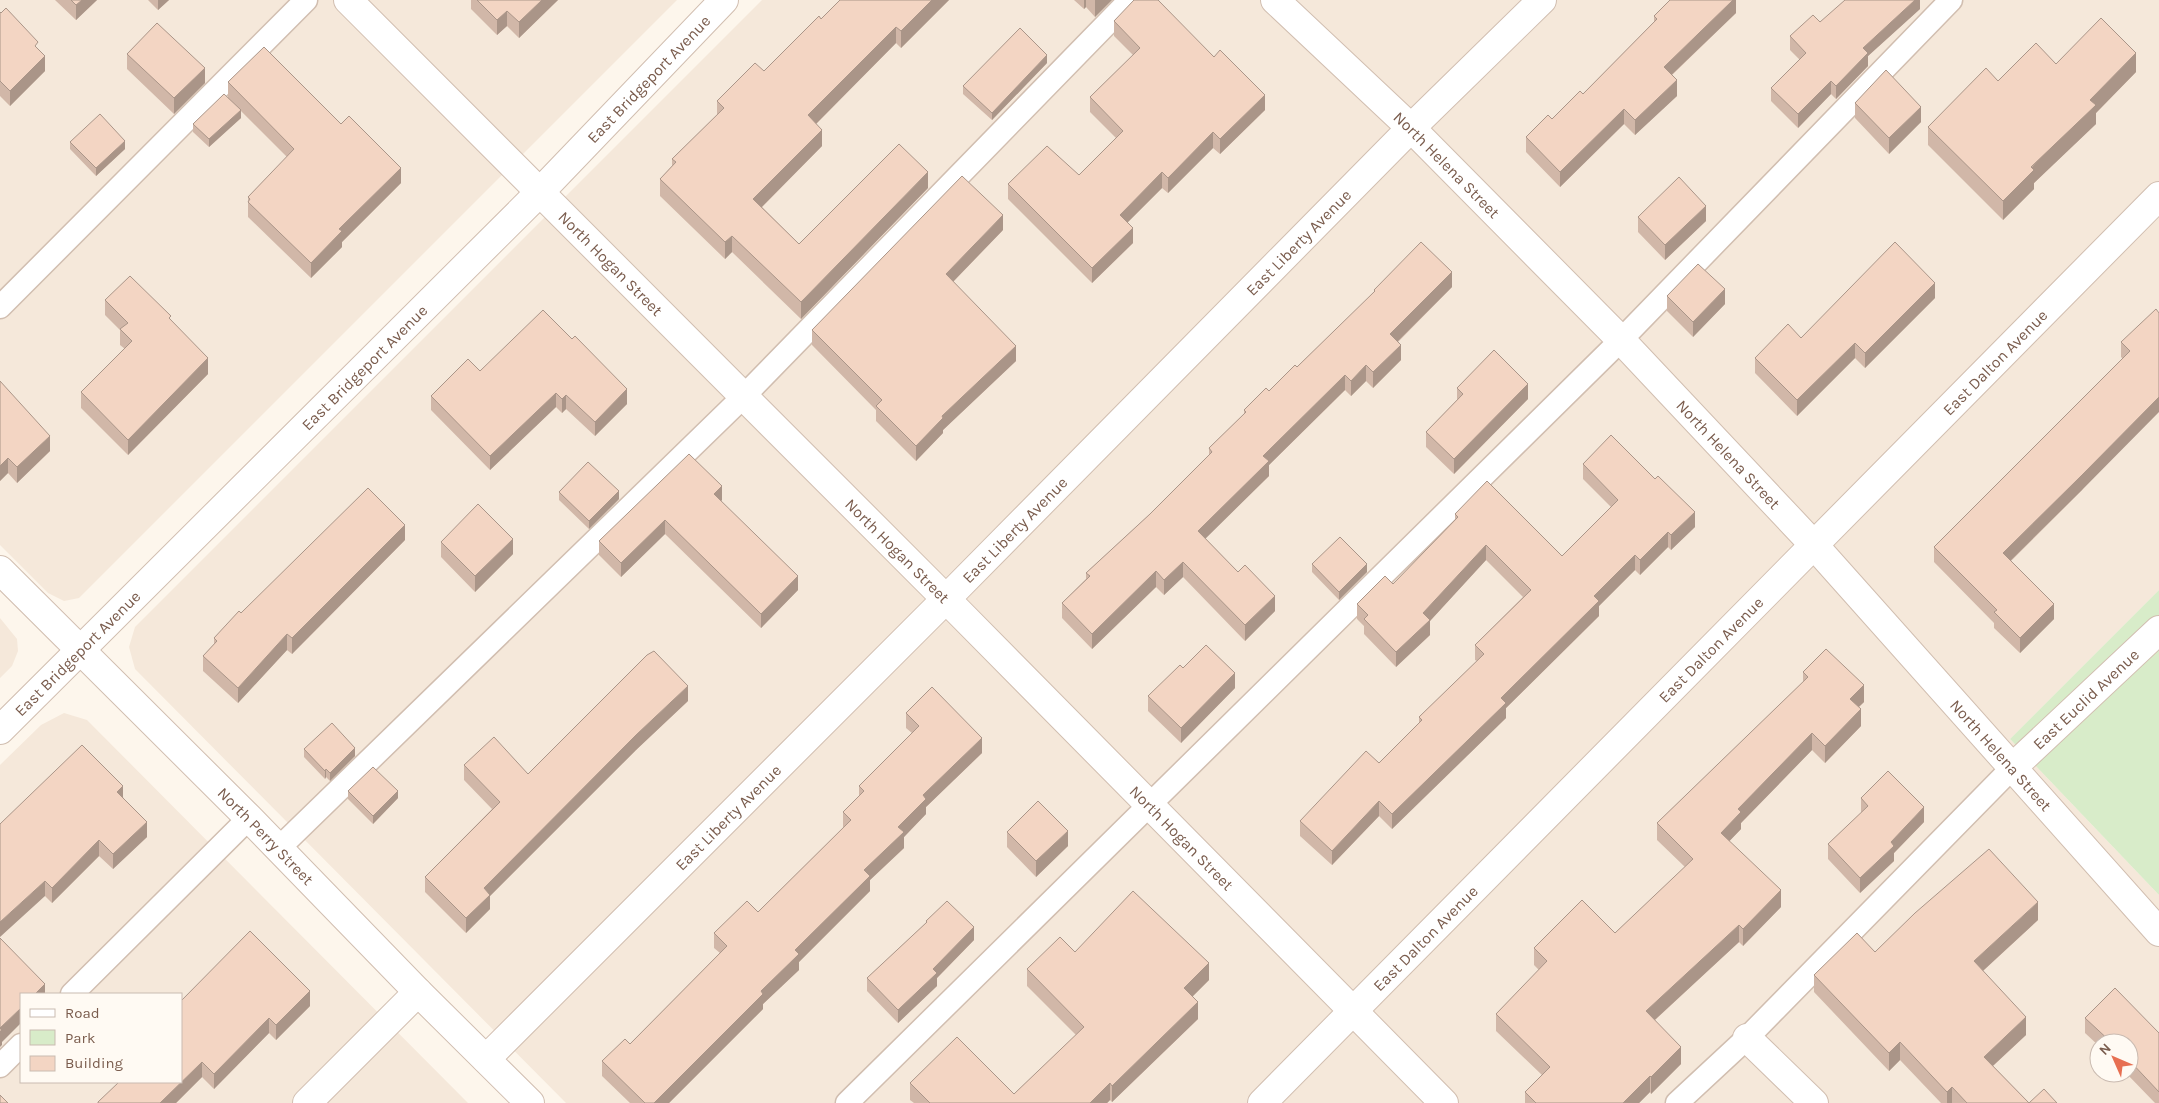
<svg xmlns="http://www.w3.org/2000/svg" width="2159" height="1103" viewBox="0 0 2159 1103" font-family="Karla,sans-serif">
<rect width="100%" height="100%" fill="#fdf6ec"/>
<path fill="#f5e8da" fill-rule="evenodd" d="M0,0H677L79,598L64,601L48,593L0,545Z
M762,0H2159V590L2010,739L2159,895V1103H566L135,669L129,647L135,627ZM2099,1043H2129V1073H2099Z
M0,618L17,639L18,651L12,666L0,678Z
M64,713L87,720L468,1103H0V765L41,725ZM21,994H181V1082H21Z"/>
<path fill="#d8ecc9" d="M2159,590V895L2010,739Z"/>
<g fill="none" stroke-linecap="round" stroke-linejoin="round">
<defs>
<path id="service" d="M0,307L306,0
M278,849L743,397L1130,0
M72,994L249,818
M0,1066L21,1045
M847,1103L1621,340L1951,0
M1677,1103L1747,1038L2012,768"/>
<g id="minor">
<path id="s1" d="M348,0L946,599L1444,1103"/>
<path id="s2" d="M1275,0L1411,128L1621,340L1813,544L2159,932"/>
<path id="s3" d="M2012,768L2159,630"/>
<path d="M1747,1038L1814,1103"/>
<path id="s4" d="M486,1059L946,599L1411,128L1542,0"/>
<path d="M307,1103L418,992"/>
<path id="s5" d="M1262,1103L2159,196"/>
</g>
<g id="tertiary">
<path id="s6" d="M0,570L249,818L418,992L530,1103"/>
<path id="s7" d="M0,730L539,193L724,0"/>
</g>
</defs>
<use href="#service" stroke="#d1beb0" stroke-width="25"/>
<use href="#minor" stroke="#d1beb0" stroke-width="30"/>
<use href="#tertiary" stroke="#d1beb0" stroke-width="30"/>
<use href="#service" stroke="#fff" stroke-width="22"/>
<use href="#minor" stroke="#fff" stroke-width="28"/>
<use href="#tertiary" stroke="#fff" stroke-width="28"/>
</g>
<path fill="#d1b7a8" d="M55,0H97L76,20Z
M148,0H169L158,10Z
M471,0H558L519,38L507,26L497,35L471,9Z
M840,0H949L901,48L896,43L816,124L822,146L762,207L799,244L928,188L801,319L732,252L725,259L660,196V179L672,166V159L717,115V101L764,71L821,19Z
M1074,0H1112L1095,17L1086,7L1084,9Z
M1736,0V13L1672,75L1677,96L1635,135L1624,124L1560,187L1526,152V137L1552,119L1583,94L1654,22V16Z
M1920,0V9L1868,56V66L1836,99L1831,94L1798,128L1771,101V88L1800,60L1790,50V36L1820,22Z
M0,12L38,49L45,71L10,106L0,96Z
M1114,21L1265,110L1220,154L1213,148L1168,193L1162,188L1127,223L1133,243L1092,283L1008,199V184L1079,175L1116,138L1090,112V97L1133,55L1114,36Z
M127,54L205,83L174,114L127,69Z
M1047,63L992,120L963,94V86Z
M2056,64L2136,72L2096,113V124L2034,183V189L2003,220L1928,145V127L1998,81Z
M228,82L401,183L342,242V247L311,278L248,217V197L287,157L241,111V118L209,147L193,132V124L228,97Z
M1855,103L1921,122L1889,154L1855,118Z
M70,142L125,149L96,176L70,149Z
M1638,217L1706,221L1665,260L1638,232Z
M1003,230L953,282L1016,361L943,430V433L916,461L876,421V410L812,345V330Z
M1452,287L1398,342L1401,360L1373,388L1366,381L1351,396L1345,390L1269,465V476L1205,538L1275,611L1245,641L1183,577L1164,595L1156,587L1092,649L1062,618V603L1086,579V573L1150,514L1209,456V448L1244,414V410L1269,391L1297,367L1374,293V290Z
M1667,296L1725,304L1693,337L1667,311Z
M1935,298L1865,368L1855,358L1797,416L1755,373V358L1801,338Z
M105,300L171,320L208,374L128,455L81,408V392L125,349L120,345V330L105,315Z
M2159,313L2082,490L2011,561L2054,619L2020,653L1994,628V623L1934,562V547L2123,359L2121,357V342Z
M480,371L627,404L595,436L566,409L562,413L556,407L490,470L431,410V396Z
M0,381L50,451L17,483L8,473L0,481Z
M1457,388L1528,399L1454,474L1426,447V432L1457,400Z
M1583,464L1695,527L1671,550L1668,547L1640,575L1635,570L1599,606V616L1506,708V718L1392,829L1379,816L1332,865L1300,836V821L1379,763L1419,724V717L1477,661L1475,660V645L1523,597L1486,560L1430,621V635L1396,667L1364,634V626L1357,619V604L1393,584L1455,520V514L1562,556L1611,507L1583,479Z
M559,492L619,499L589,529L559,500Z
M722,500L721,501L798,590L761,628L665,534L621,577L599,555V541Z
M405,540L292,654L287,650L238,703L203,671V656L214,644V638L241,613Z
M441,542L513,554L475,592L441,557Z
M1312,564L1367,572L1339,600L1312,572Z
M1183,668L1235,688L1181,743L1148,711V696Z
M1803,672L1864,702L1859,707L1861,726L1825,763L1812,750L1741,823V829L1729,841L1781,907L1743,946L1739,942L1655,1020L1681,1064L1651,1094L1650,1092L1639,1103H1525V1092L1542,1075L1496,1031V1014L1539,970L1534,965V948L1615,933L1685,867L1657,840V823L1803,682Z
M688,701L636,750L490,896V909L466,933L425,892V877L492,809L464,780V765L528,774Z
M906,713L982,753L926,807V814L904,837V848L870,880V891L799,962V970L763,1004V1009L669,1103H630L602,1076V1061L630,1044L720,953L714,948V933L758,912L843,828V812L859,796V786L912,733L906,728Z
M304,749L355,756L330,781L326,777L325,779L304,757Z
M348,791L398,798L373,824L348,799Z
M123,797L147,837L113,869L99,856L52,903L45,896L0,824Z
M1861,798L1924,822L1894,853V861L1860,893L1828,859V844L1861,813Z
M1007,832L1068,846L1036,877L1007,847Z
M2038,920L1983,971L2026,1035L1993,1066L2029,1103H1941L1900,1060L1889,1071L1814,992V975L1875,952Z
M926,921L974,940L937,978V986L898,1023L867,991V978L926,923Z
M1075,952L1209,980L1193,996L1198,1019L1112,1102L1110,1100L1107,1103H914L910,1100V1083L1014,1094L1076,1035L1027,986V969Z
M181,1001L310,1006L276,1040L269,1033L214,1089L202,1077L176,1103H98L181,1082Z
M2085,1018L2159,1033V1103H2155L2126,1073H2129V1043H2099V1046L2085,1033Z"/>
<path fill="#aa9588" d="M82,0H97L76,20V5Z
M158,0H169L158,10Z
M542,0H558L519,38V22Z
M932,0H949L901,48V31Z
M1084,0H1086V7L1084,9Z
M1095,0H1112L1095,17Z
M1733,0H1736V13L1664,82V67Z
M1915,0H1920V9L1868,56V66L1836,99V86L1863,48Z
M507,11V26L497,35V20Z
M896,27V43L808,132V115Z
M2136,53V72L2096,113V124L2034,183V189L2003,220V201L2090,100Z
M1047,55V63L992,120V113Z
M45,56V71L10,106V91Z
M205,68V83L174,114V98Z
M1677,80V96L1635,135V120Z
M1831,81V94L1798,128V114Z
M1265,95V110L1220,154V139Z
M1921,107V122L1889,154V138Z
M1624,109V124L1560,187V172Z
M241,110V118L209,147V139Z
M822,130V146L753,216V199Z
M1213,132V148L1168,193V178Z
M125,141V149L96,176V168Z
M401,168V183L342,242V247L311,278V263L339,229Z
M928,172V188L801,319V302Z
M1162,172V188L1120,230V215Z
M1706,206V221L1665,260V245Z
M1003,215V230L946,289V274Z
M1133,228V243L1092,283V268Z
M732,236V252L725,259V242Z
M1452,272V287L1390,349V334Z
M1935,283V298L1865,368V353Z
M1725,289V304L1693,337V322Z
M1855,343V358L1797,416V400Z
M1401,345V360L1373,388V372Z
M1016,346V361L943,430V433L916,461V446L942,416Z
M208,358V374L128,455V440Z
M1366,365V381L1351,396V381Z
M1345,375V390L1269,465V476L1198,546V531L1263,456Z
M1528,384V399L1454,474V459Z
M627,389V404L595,436V422Z
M556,393V407L490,470V456Z
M566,395V409L562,413V399Z
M2159,397V412L2082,490L2003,568V553Z
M50,436V451L17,483V467Z
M8,458V473L0,481V466Z
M722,486V500L714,509V494Z
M619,491V499L589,529V521Z
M1695,512V527L1671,550V535Z
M665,520V534L621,577V563Z
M405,525V540L292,654V638Z
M1668,532V547L1640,575V560Z
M513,539V554L475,592V576Z
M1486,545V560L1430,621V635L1396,667V652L1423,613Z
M1635,555V570L1599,606V616L1506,708V718L1392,829V814L1594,596Z
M1183,562V577L1164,595V580Z
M1367,564V572L1339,600V592Z
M1156,571V587L1092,649V634Z
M798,576V590L761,628V614Z
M1275,596V611L1245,641V625Z
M2054,604V619L2020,653V638Z
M287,634V650L238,703V688Z
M1235,673V688L1181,743V728Z
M1864,685V702L1850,715V699Z
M688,686V701L636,750L490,896V909L466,933V918L484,888L636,735Z
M1861,709V726L1825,763V746Z
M1812,733V750L1741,823V829L1721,850V833L1738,809Z
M982,738V753L926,807V814L904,837V848L870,880V891L799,962V970L763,1004V1009L669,1103H654L761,991L795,950L864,870L923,795Z
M355,748V756L330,781V773Z
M326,769V777L325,779V771Z
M123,786V802L117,792Z
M398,791V798L373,824V816Z
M1379,801V816L1332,865V851Z
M1924,807V822L1894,853V861L1860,893V878L1891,842Z
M147,822V837L113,869V854Z
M1068,831V846L1036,877V861Z
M99,840V856L52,903V888Z
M45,881V896L0,937V922Z
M1781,890V907L1743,946V929Z
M2038,902V920L1974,979V961Z
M1739,925V942L1646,1028V1011Z
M974,927V940L937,978V986L898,1023V1010L933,969Z
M1209,963V980L1184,1005V988Z
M45,984V994H35Z
M310,991V1006L276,1040V1025Z
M1198,1002V1019L1112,1102V1086Z
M21,1008V1023L2,1042V1045L0,1047V1028Z
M2026,1017V1035L1984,1074V1057Z
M269,1018V1033L214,1089V1074Z
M1900,1042V1060L1889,1071V1053Z
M1681,1047V1064L1651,1094V1077Z
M202,1062V1077L176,1103H160Z
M1650,1076V1092L1639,1103H1623Z
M1110,1083V1100L1107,1103H1090Z
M1952,1087V1103H1947V1092Z"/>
<path fill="#f3d5c3" stroke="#aa9588" d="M71,0H82L76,5Z
M477,0H542L519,22L507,11L497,20Z
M840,0H932L901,31L896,27L808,115L822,130L753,199L799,244L899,144L928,172L801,302L732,236L725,242L660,179L676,162L672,159L724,108L717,101L755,63L764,71L819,16L821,19Z
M1134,0H1158L1214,57L1220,50L1265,95L1220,139L1213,132L1168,178L1162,172L1120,215L1133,228L1092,268L1008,184L1047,146L1079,175L1123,131L1090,97L1140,48L1114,21Z
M1670,0H1733L1664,67L1677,80L1635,120L1624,109L1560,172L1526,137L1548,115L1552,119L1580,91L1583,94L1657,19L1654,16Z
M1845,0H1915L1863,48L1868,53L1836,86L1831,81L1798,114L1771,88L1806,53L1790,36L1813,15L1820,22Z
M6,8L38,42L35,46L45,56L10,91L0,81V12L1,13Z
M2101,18L2136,53L2090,100L2096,105L2031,167L2034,170L2003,201L1928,127L1986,68L1998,81L2036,43L2056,64Z
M157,23L205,68L174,98L127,54Z
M1020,28L1047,55L992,113L963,86Z
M264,47L341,124L349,116L401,168L339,229L342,231L311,263L248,202L250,199L248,197L294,149L228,82Z
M1886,70L1921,107L1889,138L1855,103Z
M224,94L241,110L209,139L193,124Z
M100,114L125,141L96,168L70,142Z
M962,176L1003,215L946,274L1016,346L942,416L943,418L916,446L876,406L882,400L812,330Z
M1679,177L1706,206L1665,245L1638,217Z
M1421,242L1452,272L1390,334L1401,345L1373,372L1366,365L1351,381L1345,375L1263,456L1269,461L1198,531L1238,572L1245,565L1275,596L1245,625L1183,562L1164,580L1156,571L1092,634L1062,603L1090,576L1086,573L1150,514L1212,452L1209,448L1246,412L1244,410L1266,388L1269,391L1295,365L1297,367L1375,291L1374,290Z
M1895,242L1935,283L1865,353L1855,343L1797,400L1755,358L1788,324L1801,338Z
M1698,264L1725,289L1693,322L1667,296Z
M130,276L171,316L169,318L208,358L128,440L81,392L132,341L120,329L128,323L105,300Z
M2156,309L2159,313V397L2082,475L2003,553L2054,604L2020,638L1994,612L1997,610L1934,547L2130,351L2121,342Z
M543,310L572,339L575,336L627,389L595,422L566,395L562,399L556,393L490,456L431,396L468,359L480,371Z
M1494,350L1528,384L1454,459L1426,432L1463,394L1457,388Z
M0,381L50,436L17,467L8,458L0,466Z
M1611,435L1655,479L1658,476L1695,512L1671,535L1668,532L1640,560L1635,555L1594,596L1599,601L1501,698L1506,703L1392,814L1379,801L1332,851L1300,821L1366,751L1379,763L1422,720L1419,717L1484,654L1475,645L1531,590L1486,545L1423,613L1430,620L1396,652L1364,619L1368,615L1357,604L1385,576L1393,584L1458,517L1455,514L1487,481L1562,556L1618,500L1583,464Z
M689,454L722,486L714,494L798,576L761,614L665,520L621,563L599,541Z
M588,462L619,491L589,521L559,492Z
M368,488L405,525L292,638L287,634L238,688L203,656L217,641L214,638L239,611L241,613Z
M478,504L513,539L475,576L441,542Z
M1340,537L1367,564L1339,592L1312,564Z
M1206,645L1235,673L1181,728L1148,696L1180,665L1183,668Z
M1826,649L1864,685L1850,699L1861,709L1825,746L1812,733L1738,809L1741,812L1721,833L1781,890L1743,929L1739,925L1646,1011L1681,1047L1651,1077L1650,1076L1623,1103H1536L1525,1092L1550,1067L1496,1014L1547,961L1534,948L1582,900L1615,933L1693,859L1657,823L1808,677L1803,672Z
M654,651L688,686L636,735L484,888L490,895L466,918L425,877L500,802L464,765L494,737L528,774L647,655Z
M932,687L982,738L923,795L926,799L898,827L904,832L864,870L870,876L795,950L799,954L761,991L763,994L654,1103H645L602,1061L625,1039L630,1044L727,946L714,933L747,901L758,912L851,820L843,812L864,791L859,786L919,726L906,713Z
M332,723L355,748L330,773L326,769L325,771L304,749Z
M82,745L123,786L117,792L147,822L113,854L99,840L52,888L45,881L0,922V824Z
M373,767L398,791L373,816L348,791Z
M1888,771L1924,807L1891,842L1894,846L1860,878L1828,844L1868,806L1861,798Z
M1038,801L1068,831L1036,861L1007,832Z
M1989,849L2038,902L1974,961L2026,1017L1984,1057L2029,1103H1967L1952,1087L1947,1092L1900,1042L1889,1053L1814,975L1857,933L1875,952L1915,913Z
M1133,891L1209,963L1184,988L1198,1002L1112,1086L1110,1083L1090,1103H930L910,1083L957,1037L1014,1094L1084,1027L1027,969L1060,937L1075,952Z
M947,901L974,927L933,969L937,973L898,1010L867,978L927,922L926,921Z
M250,931L310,991L276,1025L269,1018L214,1074L202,1062L160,1103H98V1102L119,1082H181V1001Z
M0,938L45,984L35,994H21V1008L0,1028L2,1030L0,1032Z
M2115,988L2159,1033V1092L2129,1060V1043H2112L2085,1018Z
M2044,1089L2057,1103H2029Z
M0,1095L8,1103H0Z"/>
<g text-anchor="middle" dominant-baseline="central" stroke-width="5" stroke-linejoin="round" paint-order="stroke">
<g font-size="16" fill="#7a5c4d" stroke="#fffaf3">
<text stroke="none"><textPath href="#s7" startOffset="919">East Bridgeport Avenue</textPath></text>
<text stroke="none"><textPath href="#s2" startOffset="238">North Helena Street</textPath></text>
<text stroke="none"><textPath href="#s4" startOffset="1152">East Liberty Avenue</textPath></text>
<text stroke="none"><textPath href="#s1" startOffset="372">North Hogan Street</textPath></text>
<text stroke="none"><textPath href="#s5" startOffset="1042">East Dalton Avenue</textPath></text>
<text stroke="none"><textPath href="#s7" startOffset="514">East Bridgeport Avenue</textPath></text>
<text stroke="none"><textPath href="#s2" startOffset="642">North Helena Street</textPath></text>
<text stroke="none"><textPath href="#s4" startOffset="748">East Liberty Avenue</textPath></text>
<text stroke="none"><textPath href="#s1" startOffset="778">North Hogan Street</textPath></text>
<text stroke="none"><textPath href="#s5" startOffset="638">East Dalton Avenue</textPath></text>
<text stroke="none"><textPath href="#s7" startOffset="109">East Bridgeport Avenue</textPath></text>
<text stroke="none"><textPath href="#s3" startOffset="101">East Euclid Avenue</textPath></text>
<text stroke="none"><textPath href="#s2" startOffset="1048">North Helena Street</textPath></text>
<text stroke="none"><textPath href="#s4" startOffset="342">East Liberty Avenue</textPath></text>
<text stroke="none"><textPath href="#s6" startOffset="376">North Perry Street</textPath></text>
<text stroke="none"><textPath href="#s1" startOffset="1182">North Hogan Street</textPath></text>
<text stroke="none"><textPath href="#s5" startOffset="232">East Dalton Avenue</textPath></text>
</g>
</g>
<rect x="20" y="993" width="162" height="90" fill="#fffaf3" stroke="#cabbb1"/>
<rect x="30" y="1009" width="25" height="8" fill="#ffffff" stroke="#cabbb1"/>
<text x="65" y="1018" font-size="15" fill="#7a5c4d">Road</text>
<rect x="30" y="1030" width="25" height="15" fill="#d8ecc9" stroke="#cabbb1"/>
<text x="65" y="1043" font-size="15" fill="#7a5c4d">Park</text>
<rect x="30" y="1056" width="25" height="15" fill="#f3d5c3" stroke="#cabbb1"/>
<text x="65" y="1068" font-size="15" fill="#7a5c4d">Building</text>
<g transform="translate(2114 1058) rotate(315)"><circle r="24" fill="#fffaf3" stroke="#cabbb1"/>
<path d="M0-4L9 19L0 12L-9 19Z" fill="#e76f51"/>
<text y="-8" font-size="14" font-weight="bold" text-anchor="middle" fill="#7a5c4d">N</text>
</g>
</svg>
